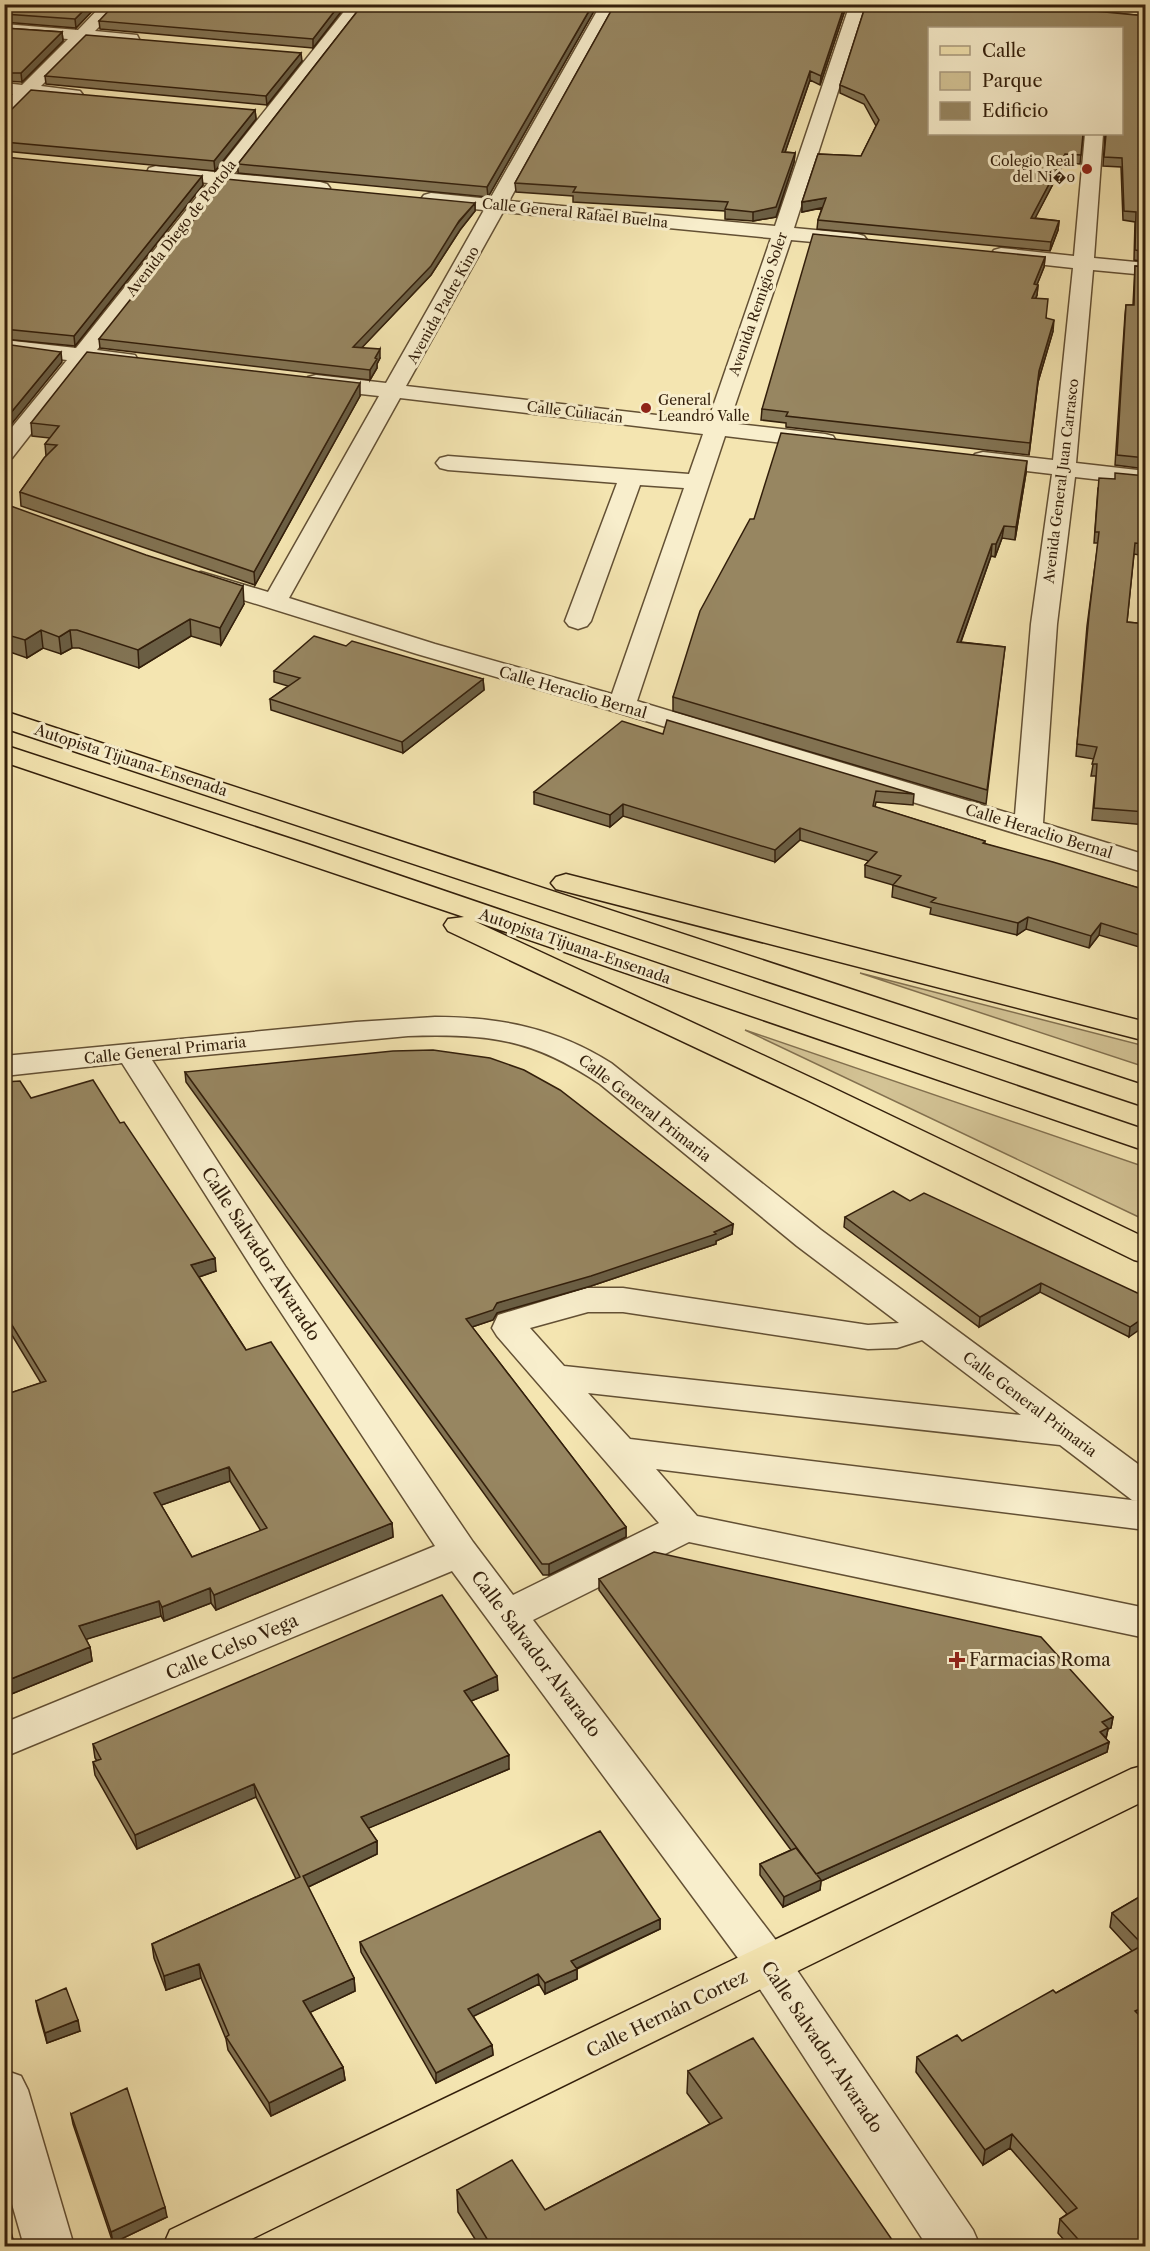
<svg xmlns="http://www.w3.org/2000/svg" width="1150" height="2251" viewBox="0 0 1150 2251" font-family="'Libre Caslon Text',serif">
<rect width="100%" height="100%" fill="#f4e5b1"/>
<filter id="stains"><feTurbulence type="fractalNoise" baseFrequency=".00333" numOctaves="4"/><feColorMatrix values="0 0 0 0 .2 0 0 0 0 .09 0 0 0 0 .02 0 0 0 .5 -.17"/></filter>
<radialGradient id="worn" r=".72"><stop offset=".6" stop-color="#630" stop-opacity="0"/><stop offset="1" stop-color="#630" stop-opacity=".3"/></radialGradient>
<path fill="#d3c395" stroke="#837150" stroke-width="1.5" d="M860,973L1145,1046V1067Z
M745,1030L1145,1167V1220Z"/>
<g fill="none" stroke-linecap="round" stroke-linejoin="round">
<defs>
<path id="minor" d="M103,4H121L95,31L137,35L139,39L137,43L86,41L41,86L80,91L83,95L80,99L74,100L31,96L10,117L4,118V102L13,94L4,93V83L22,85L68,39L4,34V24L78,30Z
M350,4H367L234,174L320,182L327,184L330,188L327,192L320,194L226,185L97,350L135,355L138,360L135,365L127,366L87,362L12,458L4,460V437L67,360L4,352V340L76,348L208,183L149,176L147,172L149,168L156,166L216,172Z
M601,4H617L509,201L775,226L850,4H866L794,228L857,234L864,236L867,240L864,244L857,246L791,240L729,423L825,434L833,436L836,441L833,446L825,448L725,436L637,701L1015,815L1031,624L1052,474L983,466L975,464L971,459L975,454L983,452L1053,460L1073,268L1001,260L994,258L991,254L994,250L1001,248L1074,256L1085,134H1103L1094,258L1146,263V275L1093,270L1076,463L1146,471V485L1075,477L1057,624L1043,823L1146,855V873L613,711L417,654L192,584L189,579L192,574L201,572L268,592L379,396L316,389L308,387L305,382L308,377L316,375L386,383L484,210L431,205L424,203L421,199L424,195L431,193L490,199ZM503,212L771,238L708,421L406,386ZM400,398L703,434L689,474L448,456L440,458L436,463L440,468L448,470L617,483L565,621L569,626L578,629L587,626L591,621L640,485L684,488L612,694L435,644L289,598Z
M1096,4H1112L1110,28H1094Z
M435,1017C499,1017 556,1028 611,1063L821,1230L1146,1470V1530L656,1469L697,1516L1146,1608V1638L689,1542L533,1620L784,1951L973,2230L980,2246H927L752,1977L452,1571L4,1757V1723L435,1546L261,1282L122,1063L4,1076V1056L356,1022ZM408,1036C490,1034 531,1038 600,1084L797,1246L899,1323L868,1325L623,1288H587L498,1315L492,1328L497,1336L659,1523L513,1595L473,1542L285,1266L152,1060ZM588,1312H623L868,1349L897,1348L922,1340L1021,1415L564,1366L530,1328ZM588,1393L1060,1445L1132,1500L1139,1501L630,1439Z
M4,2070L21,2076L28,2090L74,2246H24L4,2176Z"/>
<path id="major" d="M4,745L307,844L1146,1130V1151L474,921L829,1086L1146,1238V1263L1134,1260L807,1100L448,931L444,925L448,919L464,917L4,762Z
M1146,1765V1800L237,2246H163L170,2230L1131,1769Z"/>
<path id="highway" d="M4,711L1146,1086V1107L4,728Z
M566,874L1146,1022V1041L556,889L551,883L556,877Z"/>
</defs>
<use href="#minor" stroke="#635034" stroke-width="3"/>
<use href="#major" stroke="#331f0b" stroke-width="3"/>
<use href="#highway" stroke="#331f0b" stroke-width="3"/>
<use href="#minor" fill="#f8eecc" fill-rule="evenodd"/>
<use href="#major" fill="#f4e5b1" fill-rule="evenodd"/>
<use href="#highway" fill="#f4e5b1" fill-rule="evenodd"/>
</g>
<path fill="#827353" stroke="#331f0b" stroke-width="1.5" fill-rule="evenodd" d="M4,4H99L76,28L4,22Z
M347,4L313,48L100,29L99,21Z
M363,4H598L488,197L238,173V164Z
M615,4H847L820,85L810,80L785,152L795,153L794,162L776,217L753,221L725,219V211L573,202V196L516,192L515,183Z
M866,4H1022L1146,16V262L1134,260L1135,222L1123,220L1121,167L1103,166L1105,134H1122V28H930V134H1083L1080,164L1064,163L1035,218L1059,221L1058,230L1050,251L817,229L818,220L822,208L802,212V202L818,154L861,156L876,126L864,104L840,93V85Z
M1092,4H1146V10Z
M4,28L62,32L63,41L22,82L4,81Z
M302,61L267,105L46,84L45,76Z
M4,110H255L256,119L215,171L4,151Z
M4,157L203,185L75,346L4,339Z
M475,203V211L460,230L431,275L362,347L380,358L377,364V368L370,380L100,348L99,339Z
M1045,257L1044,267L1037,284L1038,285L1037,295L1036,298L1053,331L1038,382L1029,455L786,427V423L761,420L762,409Z
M1135,266L1146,267V469L1115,465L1125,315L1126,305H1133Z
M360,396L255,585L21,506L20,492L46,456L45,444L50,438L32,436L31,423Z
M1026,473L1015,540L1002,538L995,557L991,556L961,642L1005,647L986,804L673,711V697L754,519Z
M1146,476V556L1134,554L1127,622L1146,624V825L1092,820L1096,776H1091L1094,759L1076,756L1087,626L1098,543H1094L1098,488L1115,479Z
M4,510L244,604L221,645L191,636L139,668L79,648H72L61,654L43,648L27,658L4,650Z
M346,646L483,679L484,690L403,753L271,710L270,699L288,686L274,682V671Z
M663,734L914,794L913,805L876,802L875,807L985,841V844L1146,890V949L1099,935L1089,948L1026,929L1017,935L930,914L931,908L892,897L893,885L865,877V865L869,861L800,840L775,862L623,816L610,827L534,804V792Z
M185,1072L733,1224L732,1234L716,1241V1244L591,1286L497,1313L493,1320L472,1327L626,1527V1537L549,1575H543L186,1082Z
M4,1082L31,1098L120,1123L216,1271L199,1277L246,1350L392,1523L393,1537L216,1610L211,1603L164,1621L161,1616L86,1639L90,1647L92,1661L9,1695L4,1683V1395L41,1383L4,1322ZM230,1481L261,1531L192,1557L161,1505Z
M910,1201L1146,1297L1129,1337L1040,1292L979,1327L844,1227L845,1217Z
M599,1579L1113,1717L1111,1728L1108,1729L1106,1739L1109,1742L1107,1752L821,1881L820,1890L783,1907L760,1875V1864L791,1850L599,1590Z
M498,1690L471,1701L509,1769L368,1828L377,1841V1854L308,1887L354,1978L355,1991L310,2012L343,2067L345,2080L271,2116L228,2050L226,2039L201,1978L166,1990L154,1958L152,1944L296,1879L256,1797L137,1849L95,1775L93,1762L97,1761L95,1758L93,1744Z
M1146,1893V2019L1143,2020L1146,2247H1070L1058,2233L1060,2219L1067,2214L1010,2148L983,2165L916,2072L917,2057L962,2041L1056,1993L1132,1951L1110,1927L1112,1913Z
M660,1919V1929L577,1969V1979L545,1994L539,1984L473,2016L492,2045L493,2055L436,2083L361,1952L360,1942Z
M36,2001L80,2031L47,2043L38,2011Z
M688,2071L897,2247H480L458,2212L457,2190L545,2210L710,2124L687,2093Z
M71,2114L167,2217L113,2243L73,2124Z"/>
<path fill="#6a5e44" stroke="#331f0b" stroke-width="1.5" d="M90,4H99L76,28L75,19Z
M340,4H347L313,48V39Z
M593,4H598L488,197L487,187Z
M845,4H847L820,85L821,76Z
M62,32L63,41L22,82L21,73Z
M301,53L302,61L267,105L266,96Z
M810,71V80L782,161V152Z
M7,87L8,96L4,99V89Z
M255,110L256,119L215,171L214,161Z
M795,153L794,162L776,217L753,221V212Z
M1065,154L1064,163L1030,228L1031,218Z
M202,176L203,185L75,346L74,336Z
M826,198L825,207L802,212V202Z
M475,203V211L460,230L431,275L354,356L353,347Z
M1059,221L1058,230L1050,251L1051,242Z
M1045,257L1044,267L1033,295L1034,284Z
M1038,285L1037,295L1031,309L1032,298Z
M1054,320L1053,331L1038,382L1029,455L1039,371Z
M380,349V358L377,364V368L370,380V370L375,358Z
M61,352L62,362L5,432L4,421Z
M360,383V396L255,585L254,572Z
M1027,461L1026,473L1015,540L1016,527Z
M1004,526L1002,538L995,557L996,544Z
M992,544L991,556L956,655L957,642Z
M243,586L244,604L221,645L220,628Z
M190,619L191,636L139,668L138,650Z
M41,630L43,648L27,658L25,640Z
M70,630L72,648L61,654L59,637Z
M483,679L484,690L403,753L402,742Z
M623,804V816L610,827V815Z
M800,828V840L775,862V850Z
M1028,917L1026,929L1017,935L1018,923Z
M1101,923L1099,935L1089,948L1091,936Z
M733,1224L732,1234L716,1241V1244L591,1286L497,1313L493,1320L466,1329V1319L497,1303L714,1232Z
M215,1258L216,1271L193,1279L191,1265Z
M1041,1283L1040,1292L979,1327L980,1317Z
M1146,1316V1325L1129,1337L1130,1327Z
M229,1467L230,1481L156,1507L154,1493Z
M392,1523L393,1537L216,1610L214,1595Z
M626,1527V1537L549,1575V1564Z
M210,1588L211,1603L164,1621L162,1607Z
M159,1601L161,1616L81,1641L79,1626Z
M90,1647L92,1661L9,1695L6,1681Z
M497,1676L498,1690L464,1704V1691Z
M1113,1717L1111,1728L1108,1729L1106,1738L1100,1732L1102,1722Z
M1109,1742L1107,1752L821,1881L820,1890L783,1907L784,1897L816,1874Z
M509,1755V1769L362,1831L361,1817Z
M254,1784L256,1797L137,1849L135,1835Z
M377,1841V1854L304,1889L303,1876Z
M660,1919V1929L571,1971V1961Z
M199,1964L201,1978L166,1990L164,1976Z
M577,1969V1979L545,1994V1983Z
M538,1974L539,1984L468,2019V2009Z
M354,1978L355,1991L305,2015L303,2001Z
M1146,2006V2019L1133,2026L1135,2011Z
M78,2020L80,2031L47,2043L45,2033Z
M492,2045L493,2055L436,2083V2073Z
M343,2067L345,2080L271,2116L269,2103Z
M1012,2134L1010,2148L983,2165L985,2150Z
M165,2207L167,2217L113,2243L111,2232Z"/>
<path fill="#978661" stroke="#331f0b" stroke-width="1.5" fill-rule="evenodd" d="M4,4H90L75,19L4,14Z
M115,4H340L313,39L99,21Z
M363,4H593L487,187L238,164Z
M615,4H845L821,76L810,71L782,152L795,153L776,207L753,212L725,209L728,202L573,192L576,187L515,183Z
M866,4H1022L1146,16V252L1135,250L1136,212L1124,211L1122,158L1104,157L1106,134H1122V28H930V134H1083L1081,155L1065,154L1031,218L1059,221L1051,242L818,220L826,198L802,202L818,154L861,156L879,120L864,95L840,85Z
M4,28L62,32L21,73H4Z
M86,35L301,53L266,96L45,76Z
M31,90L255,110L214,161L4,142V110H11Z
M4,157L202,176L74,336L4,329Z
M226,179L475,203L459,221L431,266L353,347L380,349L375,358L377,359L370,370L99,339Z
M813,234L1045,257L1034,284L1038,285L1032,298L1048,299L1046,318L1054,320L1039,371L1030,443L786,416L788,412L762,409Z
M1135,266L1146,267V458L1117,455L1126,305H1134Z
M4,344L61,352L4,421Z
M87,352L360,383L254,572L20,492L44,458L57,445L45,444L59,426L31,423Z
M781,433L1027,461L1016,527L1004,526L996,544H992L957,642L1005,647L987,790L673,697L700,611L750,519H754Z
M1115,473L1146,476V544L1135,543L1127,622L1146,624V812L1094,808L1097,764H1092L1097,747L1077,744L1089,615L1099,532H1095L1099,478L1115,479Z
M8,505L146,555L243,586L220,628L190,619L138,650L77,630H70L59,637L41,630L25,640L4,634V510Z
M314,636L346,646L352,641L483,679L402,742L270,699L300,678L274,671Z
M667,720L914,794L876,791L873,806L985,841L983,843L1053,862L1146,890V937L1101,923L1091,936L1028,917L1018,923L931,902L936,898L893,885L901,876L865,865L877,852L800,828L775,850L623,804L610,815L534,792L622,721L663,734Z
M433,1050L490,1058L524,1070L560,1090L733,1224L714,1232L716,1234L591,1276L497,1303L493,1310L466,1319L626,1527L549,1564H542L185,1072L393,1051Z
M93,1080L120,1123L124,1122L215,1258L191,1265L246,1350L271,1342L392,1523L214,1595L210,1588L162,1607L159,1601L79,1626L90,1647L6,1681L4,1676V1395L46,1381L4,1312V1082L20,1081L31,1098ZM229,1467L267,1528L192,1557L154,1493Z
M893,1191L910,1201L924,1193L1146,1297V1316L1130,1327L1041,1283L980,1317L845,1217Z
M654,1552L1041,1637L1113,1717L1102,1722L1108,1728L1100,1732L1109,1742L816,1874L599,1579Z
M442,1595L497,1676L464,1691L509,1755L361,1817L377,1841L303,1876L354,1978L303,2001L343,2067L269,2103L226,2037L229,2035L199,1964L164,1976L152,1944L300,1877L254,1784L135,1835L93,1762L101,1759L93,1744Z
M600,1831L660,1919L571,1961L577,1969L545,1983L538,1974L468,2009L492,2045L436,2073L360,1942Z
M796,1848L821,1880L784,1897L760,1864Z
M1146,1893V2006L1135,2011L1146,2022V2247H1085L1060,2219L1077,2208L1012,2134L985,2150L917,2057L957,2035L962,2041L1053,1990L1056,1993L1143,1945L1112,1913Z
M66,1988L78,2020L45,2033L36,2001Z
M753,2038L897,2247H492L457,2190L512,2160L545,2210L722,2118L688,2071Z
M127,2088L165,2207L111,2232L71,2114Z
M4,2205L15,2247H4Z"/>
<g fill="#8f2418" stroke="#f8eecc" stroke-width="2">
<circle cx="1087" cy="169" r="6"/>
<circle cx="646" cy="408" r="6"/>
<path d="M954 1651h6v6h6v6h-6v6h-6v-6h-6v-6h6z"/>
</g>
<g text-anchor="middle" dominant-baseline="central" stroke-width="6" stroke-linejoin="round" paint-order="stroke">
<g font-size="14" fill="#331f0b" stroke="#f8eecc" text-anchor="end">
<text x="1075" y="161">Colegio Real<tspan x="1075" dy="16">del Ni�o</tspan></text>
<text x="658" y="400" text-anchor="start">General<tspan x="658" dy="16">Leandro Valle</tspan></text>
</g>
<g font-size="14" fill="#331f0b" stroke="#f8eecc">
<text transform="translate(575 213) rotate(6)">Calle General Rafael Buelna</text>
<text transform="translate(181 228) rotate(-52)">Avenida Diego de Portola</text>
<text transform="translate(758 304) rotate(-71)">Avenida Remigio Soler</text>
<text transform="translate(443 305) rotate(-61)">Avenida Padre Kino</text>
<text transform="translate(575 412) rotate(7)">Calle Culiacán</text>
<text transform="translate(1061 481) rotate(-83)">Avenida General Juan Carrasco</text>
</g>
<g font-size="15" fill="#331f0b" stroke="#f8eecc">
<text transform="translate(573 692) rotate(16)">Calle Heraclio Bernal</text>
<text transform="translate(131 760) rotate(18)">Autopista Tijuana-Ensenada</text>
<text transform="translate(1039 831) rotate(17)">Calle Heraclio Bernal</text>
<text transform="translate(575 946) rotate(19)">Autopista Tijuana-Ensenada</text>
<text transform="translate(165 1050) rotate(-6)">Calle General Primaria</text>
<text transform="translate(645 1108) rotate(38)">Calle General Primaria</text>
<text transform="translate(1030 1404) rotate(37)">Calle General Primaria</text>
</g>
<g font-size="18" fill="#331f0b" stroke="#f8eecc">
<text transform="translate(261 1254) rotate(57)">Calle Salvador Alvarado</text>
<text transform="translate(232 1647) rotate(-23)">Calle Celso Vega</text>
<text transform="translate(536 1654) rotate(53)">Calle Salvador Alvarado</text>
<text transform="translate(667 2014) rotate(-26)">Calle Hernán Cortez</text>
<text transform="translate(822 2047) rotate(56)">Calle Salvador Alvarado</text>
</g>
<g font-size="18" fill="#331f0b" stroke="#f8eecc" text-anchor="start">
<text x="969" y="1660">Farmacias Roma</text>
</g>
</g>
<rect width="1150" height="2251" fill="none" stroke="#f4e5b1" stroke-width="24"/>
<rect x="6" y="6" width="1138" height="2239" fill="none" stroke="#331f0b" stroke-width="3"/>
<rect x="12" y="12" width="1126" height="2227" fill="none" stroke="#331f0b" stroke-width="1.5"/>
<rect x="928" y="27" width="195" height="108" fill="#f8eecc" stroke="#a99b7f" stroke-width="1.5"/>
<rect x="940" y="46" width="30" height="9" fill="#f4e5b1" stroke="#a99b7f" stroke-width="1.5"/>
<text x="982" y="57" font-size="18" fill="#331f0b">Calle</text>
<rect x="940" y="72" width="30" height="18" fill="#d3c395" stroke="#a99b7f" stroke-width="1.5"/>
<text x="982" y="87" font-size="18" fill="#331f0b">Parque</text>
<rect x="940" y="102" width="30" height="18" fill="#978661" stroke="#a99b7f" stroke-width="1.5"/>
<text x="982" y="117" font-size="18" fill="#331f0b">Edificio</text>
<rect width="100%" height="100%" filter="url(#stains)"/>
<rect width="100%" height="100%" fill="url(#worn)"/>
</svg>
